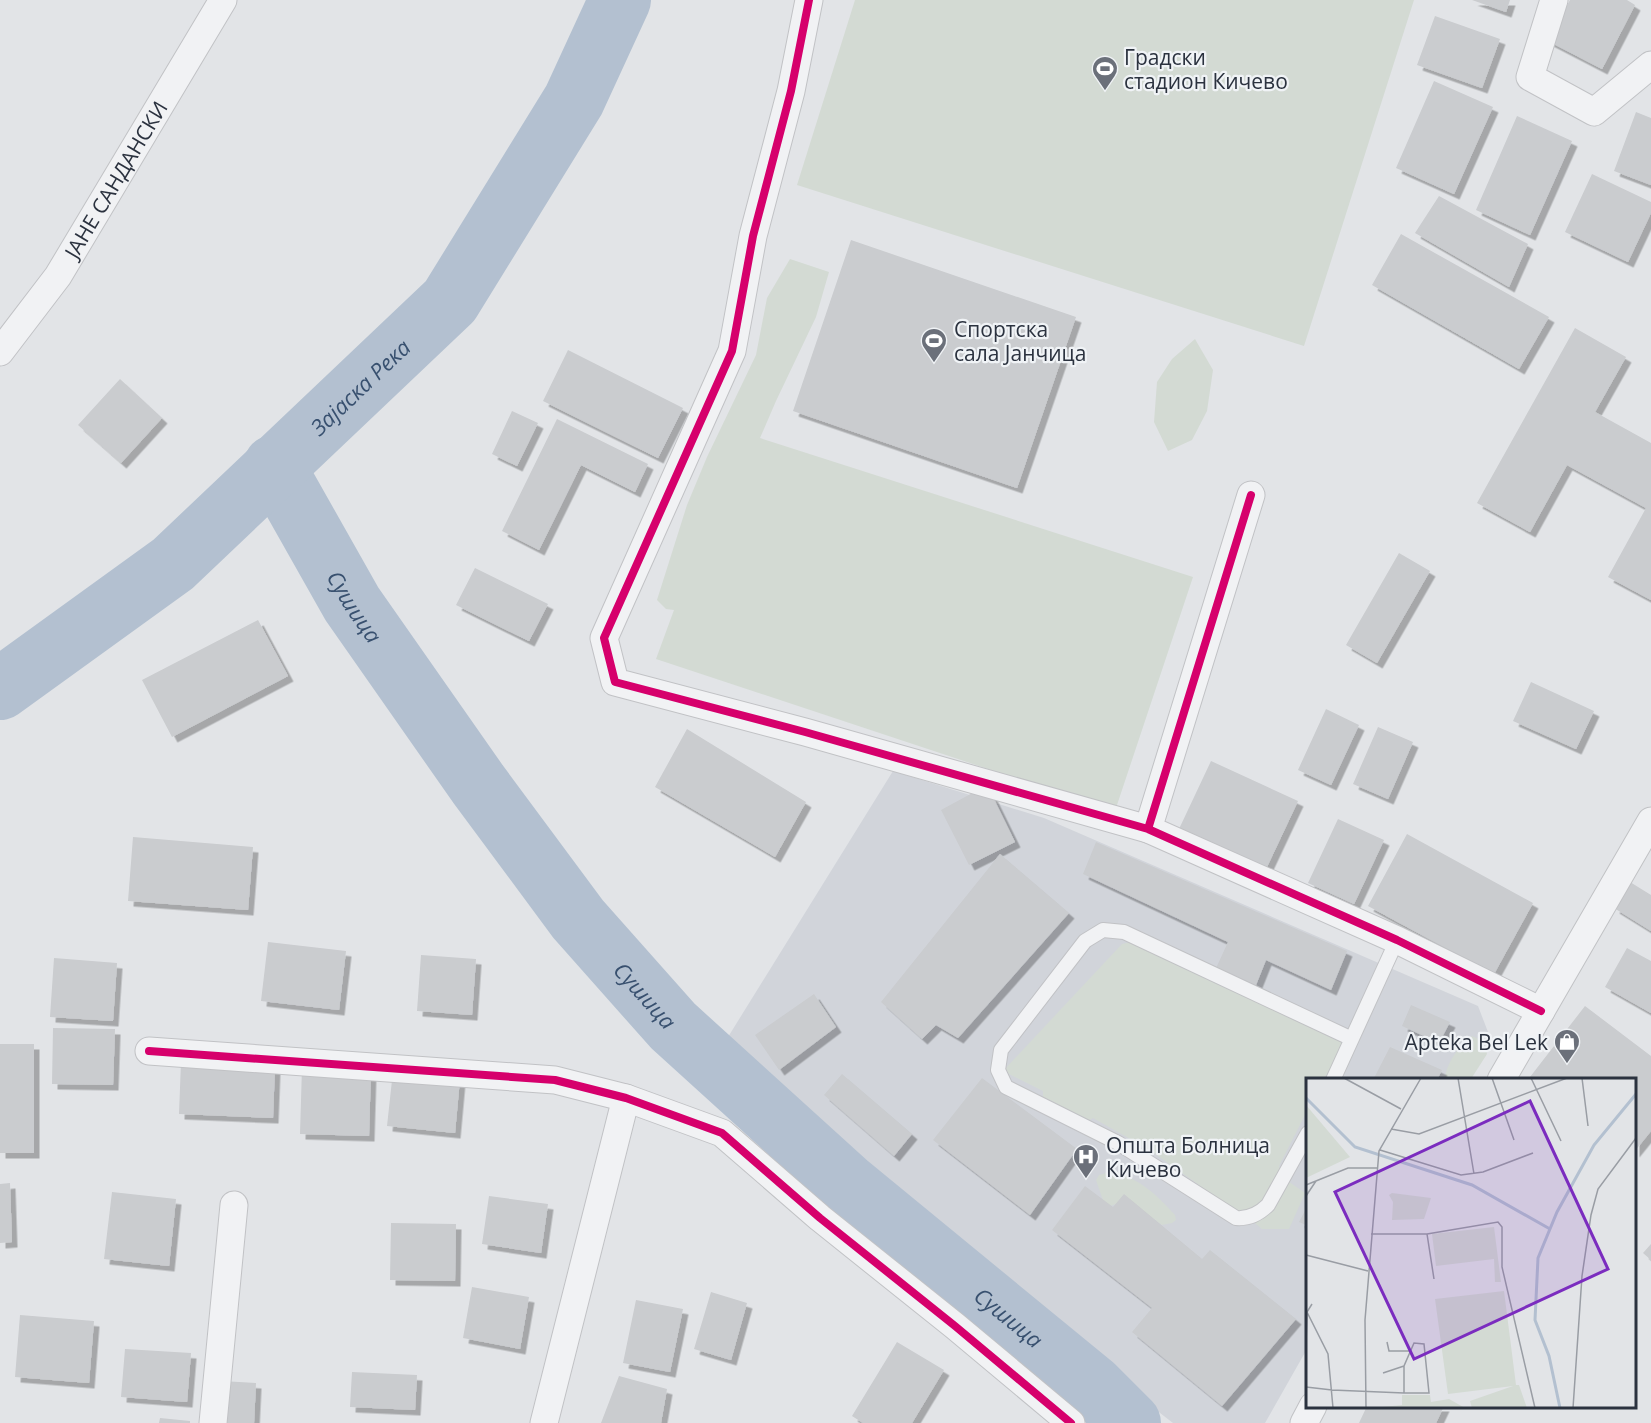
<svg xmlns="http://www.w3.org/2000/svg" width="1651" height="1423" viewBox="0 0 1651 1423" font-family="'Open Sans',sans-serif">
<defs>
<filter id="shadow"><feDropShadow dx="5.5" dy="5.5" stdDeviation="0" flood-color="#0004"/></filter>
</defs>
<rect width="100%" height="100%" fill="#e2e4e7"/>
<path fill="#d1d4da" d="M893,771L1044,818L1478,1006L1488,1032L1461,1079L1308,1080L1307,1349L1265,1423H1173L989,1281L715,1058Z"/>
<path fill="#d3dad3" d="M855,0H1414L1304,346L797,185Z
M790,259L829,272L816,317L776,401L760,438L1193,577L1115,811L656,659L674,610L666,609L657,600L687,505L707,457L756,355L767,298Z
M1195,339L1213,370L1207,411L1192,440L1168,451L1154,422L1157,382L1172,359Z
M1135,941L1217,984L1347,1039L1324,1079L1308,1080L1307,1111L1279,1166L1285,1179L1305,1193L1289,1229H1262L1245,1215L1243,1216L1148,1149L1093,1118L1080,1125L1043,1098V1091L1003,1071L1122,944Z
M1472,1036L1483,1041L1487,1054L1471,1079H1445C1446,1064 1459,1045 1472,1036Z
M1114,1171C1142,1181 1156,1194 1175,1215L1176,1220L1172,1223L1162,1225L1126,1199L1111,1206L1104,1203L1096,1180L1099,1175Z"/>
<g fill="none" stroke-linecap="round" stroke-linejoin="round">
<g stroke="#b3c0d0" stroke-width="62">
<path id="s1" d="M274,466L352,604L478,784L578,919L673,1026L847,1184L1093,1386L1130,1423"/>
<path id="s2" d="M0,689L173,564L450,301L574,100L620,0"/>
</g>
</g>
<path fill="#cacccf" filter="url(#shadow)" d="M1472,0H1510L1506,12Z
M1570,0H1627L1635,5L1602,69L1548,41Z
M1435,16L1500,39L1482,88L1417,65Z
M1434,81L1493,107L1454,194L1396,168Z
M1636,112L1651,118V185L1614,171Z
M1517,116L1572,141L1530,235L1476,210Z
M1592,174L1651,202V213L1628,262L1565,232Z
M1439,196L1528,244L1509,287L1415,233Z
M1401,234L1549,317L1519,369L1372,285Z
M851,240L1076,317L1017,488L793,411Z
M1575,328L1626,357L1595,412L1651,443V600L1608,577L1646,508L1567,465L1530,532L1477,503Z
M568,350L683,408L658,458L543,401Z
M120,379L162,418L121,463L78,425Z
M512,411L538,423L517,466L492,454Z
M557,419L648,464L635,492L581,465L539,550L502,531Z
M1399,553L1430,571L1377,663L1346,645Z
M475,568L548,604L529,641L456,605Z
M258,620L288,676L172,737L142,680Z
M1531,682L1594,711L1576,749L1513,721Z
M1326,709L1359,725L1331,785L1298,770Z
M1378,727L1413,742L1388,799L1353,784Z
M687,729L806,802L775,857L655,787Z
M1211,761L1298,801L1266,869L1179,829Z
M987,785L1015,842L969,865L941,810Z
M1338,819L1384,840L1354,904L1308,883Z
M1407,834L1533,903L1494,974L1368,906Z
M133,837L253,847L248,910L128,901Z
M1096,842L1347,951L1331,990L1266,960L1252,995L1212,977L1228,942L1083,874Z
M1000,854L1069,913L958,1038L936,1025L922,1039L881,1002Z
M1630,882L1651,895V931L1614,908Z
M268,942L346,951L339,1010L261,1001Z
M1627,948L1651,961V1013L1605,987Z
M421,955L476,959L472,1015L417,1011Z
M54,958L117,963L113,1021L50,1017Z
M814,994L836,1027L779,1070L755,1035Z
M1411,1005L1450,1022L1439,1043L1402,1026Z
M1585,1006L1651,1056V1131L1634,1152V1080H1533L1530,1077Z
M53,1028L115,1029L113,1085L52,1084Z
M0,1044H34V1153H0Z
M1390,1047L1442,1070L1437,1080H1373Z
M181,1062L275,1066L273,1118L179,1114Z
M302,1067L371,1069L369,1136L300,1134Z
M393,1071L460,1079L455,1133L387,1126Z
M842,1074L912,1134L894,1156L824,1095Z
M982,1078L1077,1149L1030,1215L933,1140Z
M10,1183L12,1242L0,1243V1184Z
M1085,1186L1113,1207L1124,1194L1202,1259L1210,1250L1296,1319L1222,1406L1132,1332L1152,1308L1052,1230Z
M112,1192L176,1199L169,1266L104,1259Z
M489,1196L548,1204L541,1253L482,1244Z
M1308,1205V1226L1299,1222Z
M391,1223L456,1224L455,1281L390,1280Z
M1651,1244V1260L1643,1253Z
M472,1287L529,1297L520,1349L463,1338Z
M711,1292L747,1303L731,1360L694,1349Z
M636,1300L683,1309L670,1372L623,1363Z
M20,1315L94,1321L89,1383L15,1377Z
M897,1342L944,1370L912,1423H863L852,1416Z
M125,1349L191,1353L187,1402L121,1397Z
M352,1372L417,1375L415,1410L350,1407Z
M619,1376L667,1389L661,1423H601Z
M222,1381L256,1383L254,1423H220Z
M1367,1406H1444L1436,1423H1359Z
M160,1418L190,1421V1423H159Z"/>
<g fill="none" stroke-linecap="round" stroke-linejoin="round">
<defs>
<path id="lane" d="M1333,1080L1397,940
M1308,1133L1268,1205C1259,1214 1248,1219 1236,1218L1118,1143L1006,1087L998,1070L1001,1050L1085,941L1103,930L1124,932L1350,1038"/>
<g id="street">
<path d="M809,0L791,91L753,236L732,351L604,638L615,682L805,732L1148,829"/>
<path d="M1554,0L1530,77L1594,112L1651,65"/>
<path id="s3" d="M0,352L58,276L223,0"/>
<path d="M1251,495L1148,829L1397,940L1541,1011"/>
<path d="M149,1051L555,1080L626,1098L722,1133L820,1218L955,1326L1071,1423"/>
<path d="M1501,1080L1651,821"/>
<path d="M213,1423L234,1205"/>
<path d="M544,1423L626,1098"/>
<path d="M1304,1423L1313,1406"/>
</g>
</defs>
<use href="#lane" stroke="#c1c2c5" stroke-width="16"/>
<use href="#street" stroke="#c1c2c5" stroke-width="29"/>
<use href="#lane" stroke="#f1f2f4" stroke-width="14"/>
<use href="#street" stroke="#f1f2f4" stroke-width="27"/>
<defs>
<path id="cycleway" d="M809,0L791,91L753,236L732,351L604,638L615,682L805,732L1148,829
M1251,495L1148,829L1397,940L1541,1011
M149,1051L555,1080L626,1098L722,1133L820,1218L955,1326L1071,1423"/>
</defs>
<use href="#cycleway" stroke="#f0f3f6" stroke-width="11"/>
<use href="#cycleway" stroke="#d6006c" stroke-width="8"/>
</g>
<defs>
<symbol id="stadium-pin" viewBox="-11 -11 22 30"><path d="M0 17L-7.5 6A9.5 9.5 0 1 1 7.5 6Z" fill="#6b707a" stroke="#f0f3f6"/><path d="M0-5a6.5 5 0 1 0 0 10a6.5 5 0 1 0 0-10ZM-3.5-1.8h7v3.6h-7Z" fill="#fff"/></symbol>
<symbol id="shop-pin" viewBox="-11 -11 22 30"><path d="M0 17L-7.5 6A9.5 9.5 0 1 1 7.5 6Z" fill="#6b707a" stroke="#f0f3f6"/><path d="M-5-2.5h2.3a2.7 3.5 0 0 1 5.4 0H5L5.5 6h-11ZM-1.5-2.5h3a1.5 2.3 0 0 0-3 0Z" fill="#fff"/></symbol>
<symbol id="hospital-pin" viewBox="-11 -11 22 30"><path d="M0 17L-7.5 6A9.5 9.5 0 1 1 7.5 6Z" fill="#6b707a" stroke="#f0f3f6"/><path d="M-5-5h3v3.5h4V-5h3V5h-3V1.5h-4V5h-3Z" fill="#fff"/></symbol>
</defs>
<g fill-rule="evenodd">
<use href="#stadium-pin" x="1090" y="54" width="30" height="40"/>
<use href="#stadium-pin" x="919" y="326" width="30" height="40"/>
<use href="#shop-pin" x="1552" y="1027" width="30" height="40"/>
<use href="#hospital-pin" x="1071" y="1142" width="30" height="40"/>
</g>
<g text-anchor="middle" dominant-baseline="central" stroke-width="4.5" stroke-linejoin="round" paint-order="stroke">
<g font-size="21" fill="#2b323f" stroke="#f0f3f6" text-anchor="start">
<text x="1124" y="57">Градски<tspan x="1124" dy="24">стадион Кичево</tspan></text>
<text x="954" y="329">Спортска<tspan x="954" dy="24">сала Јанчица</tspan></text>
<text x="1548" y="1042" text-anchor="end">Apteka Bel Lek</text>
<text x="1106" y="1145">Општа Болница<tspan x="1106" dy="24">Кичево</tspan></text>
</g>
<g font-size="21" fill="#2b323f" stroke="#f0f3f6">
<text stroke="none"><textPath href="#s3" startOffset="208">ЈАНЕ САНДАНСКИ</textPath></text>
</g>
<g font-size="22" font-style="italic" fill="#38506f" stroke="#f0f3f6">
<text stroke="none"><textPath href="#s2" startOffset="471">Зајаска Река</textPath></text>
<text stroke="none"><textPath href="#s1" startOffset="162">Сушица</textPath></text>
<text stroke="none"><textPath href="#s1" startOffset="648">Сушица</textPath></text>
<text stroke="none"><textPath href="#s1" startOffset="1134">Сушица</textPath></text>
</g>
</g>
<g transform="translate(1306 1078)">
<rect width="330" height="330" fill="#e2e4e7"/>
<path d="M0,27L44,79L0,100ZM86,115L125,120L118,141L86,142L87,124L83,117ZM188,149L195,204H189L188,181L130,188L126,156ZM198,213L210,307H213L221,330H166L164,323L207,308L142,316L129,221ZM96,317H124L125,324L143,321L159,330H67L96,327Z" fill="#d3dad3"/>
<path fill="none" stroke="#b3c0d0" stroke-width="3" d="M0,20L49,69L166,107L244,151M254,330L243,278L229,242L232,180L251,134L288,67L330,16"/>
<path fill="none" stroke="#999da4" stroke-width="1.5" d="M38,0L95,31M152,0L168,96M186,0L208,62M225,0L255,63M276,0L282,48M85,51L113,56L261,0M74,72L155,97L177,94L227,75M0,107L42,90H71M0,118L10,103M65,156H121L128,201M121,156L192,144L196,149V189L229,330M0,177L62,193M6,226L1,234L22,276L27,330M81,264L83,273H104M0,266L1,235M77,295L98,288M0,309L26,312L98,315H123L118,266L108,265L98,288V315M60,330L59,242L73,73L115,0M267,330L276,198L285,137L292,111L330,60"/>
<path fill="#7b2cbf" fill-opacity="0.15" stroke="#7b2cbf" stroke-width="3" d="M224,23L302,191L108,281L29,114Z"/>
<rect width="330" height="330" fill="none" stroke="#2b323f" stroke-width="3"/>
</g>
</svg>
